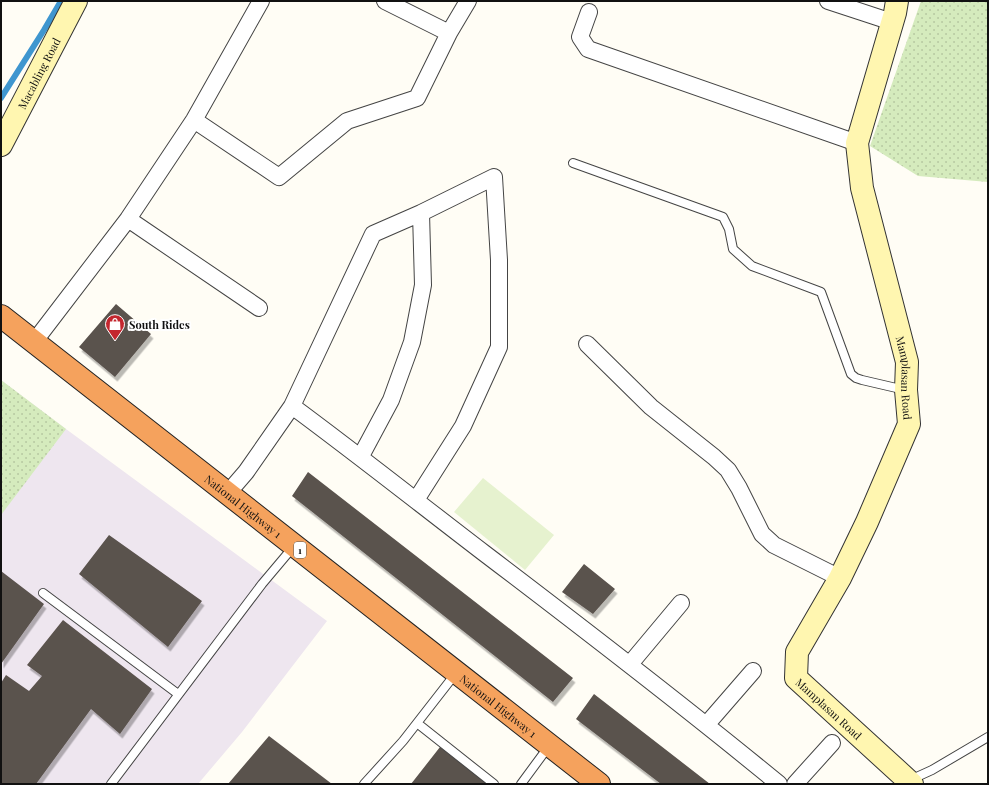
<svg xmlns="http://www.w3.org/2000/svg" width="989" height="785" viewBox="0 0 989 785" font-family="'Playfair Display',serif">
<defs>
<pattern id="green-dots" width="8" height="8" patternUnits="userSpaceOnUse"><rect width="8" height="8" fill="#d5ebbd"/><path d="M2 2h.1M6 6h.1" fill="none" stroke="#b6c8a1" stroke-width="1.8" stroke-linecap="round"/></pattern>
<filter id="shadow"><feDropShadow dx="2.5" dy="4.5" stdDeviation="0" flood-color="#0004"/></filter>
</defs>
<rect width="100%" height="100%" fill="#fffdf5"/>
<path fill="#eee6ef" d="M1,380L66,429L327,621L242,732L198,784H1Z"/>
<path fill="url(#green-dots)" d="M921,1H988V182L918,176L870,146Z
M1,380L66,429L1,515Z"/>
<path fill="#e6f2cf" d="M483,478L554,535L525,570L454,512Z"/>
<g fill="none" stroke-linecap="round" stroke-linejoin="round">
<path stroke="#3f96cf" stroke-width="6" d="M1,98L44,30L61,1"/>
</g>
<path fill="#5a524d" filter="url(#shadow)" d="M116,304L151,334L115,377L79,347Z
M308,472L573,678L553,702L292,496Z
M109,535L202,601L168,647L79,574Z
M584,564L615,589L593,614L562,592Z
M1,571L44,604L1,664Z
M63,620L152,689L120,734L91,709L36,784H1V683L6,675L29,691L42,676L27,665Z
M594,694L710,784H661L576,719Z
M269,736L332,784H228Z
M440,747L487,784H411Z"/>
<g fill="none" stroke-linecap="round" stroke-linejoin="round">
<defs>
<path id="lane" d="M573,163L723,217L729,229L733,249L752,266L821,292L851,374L856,378L862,380L905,390
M43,593L178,694
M417,723L494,784
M910,780L932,770L988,737
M111,784L262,584L294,546
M364,784L403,741L456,673
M521,784L549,746"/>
<path id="street" d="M385,1L449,33
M828,1L892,22
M589,12L580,37L588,49L857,143
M194,120L279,177L347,121L417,98L449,33L468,1
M128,219L259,308
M34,342L128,219L194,120L261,1
M587,344L651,407L714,457L728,470L739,488L762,534L774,545L840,578
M292,406C357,454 420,504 484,553C584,629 683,705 779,784
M361,456L391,400L412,342L423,285L421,213
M227,494L246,472L292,406L373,234L421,213L494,177L499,260V347L463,426L416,500
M630,664L681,603
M707,724L753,671
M795,784L832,743"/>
<g id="secondary">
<path id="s1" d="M897,1L895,13L857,143L862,188L907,362L906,390L909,424L867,522L840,578L797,652L796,678L912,784"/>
<path id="s2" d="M1,145L76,1"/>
</g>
<g id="highway">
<path id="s3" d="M1,316L599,784"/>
</g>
</defs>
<use href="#lane" stroke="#444" stroke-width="10"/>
<use href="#street" stroke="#444" stroke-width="18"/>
<use href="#secondary" stroke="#333" stroke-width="24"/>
<use href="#highway" stroke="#222" stroke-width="24"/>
<use href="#lane" stroke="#fff" stroke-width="8"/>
<use href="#street" stroke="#fff" stroke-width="16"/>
<use href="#secondary" stroke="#fff6b0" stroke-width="22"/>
<use href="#highway" stroke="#f5a25d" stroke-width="22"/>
</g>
<defs>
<symbol id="shop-pin" viewBox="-11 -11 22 30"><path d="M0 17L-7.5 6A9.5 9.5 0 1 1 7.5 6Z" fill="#c4262e" stroke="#fff"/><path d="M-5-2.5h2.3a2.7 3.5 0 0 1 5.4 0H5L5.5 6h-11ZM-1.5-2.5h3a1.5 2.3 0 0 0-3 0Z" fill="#fff"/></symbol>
</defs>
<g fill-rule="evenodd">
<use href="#shop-pin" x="104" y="313" width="22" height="30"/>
</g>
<g text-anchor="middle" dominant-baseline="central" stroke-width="4" stroke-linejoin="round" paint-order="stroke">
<rect fill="#fff" stroke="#585858" stroke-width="1" x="294" y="542" width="12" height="16" rx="3"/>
<g font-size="10" font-weight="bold" fill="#111">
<text x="300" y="550">1</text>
</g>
<g font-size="11" fill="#111" stroke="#fff">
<text stroke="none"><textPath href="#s2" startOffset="81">Macabling Road</textPath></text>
<text stroke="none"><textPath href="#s1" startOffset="388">Mamplasan Road</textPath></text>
<text stroke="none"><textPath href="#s3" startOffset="308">National Highway 1</textPath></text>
<text stroke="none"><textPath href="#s3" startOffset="632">National Highway 1</textPath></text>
<text stroke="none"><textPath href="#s1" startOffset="760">Mamplasan Road</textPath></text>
</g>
<g font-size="11" font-weight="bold" fill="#111" stroke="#fff" text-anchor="start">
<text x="129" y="324">South Rides</text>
</g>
</g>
<rect width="989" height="785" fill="none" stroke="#111111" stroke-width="4"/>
</svg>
